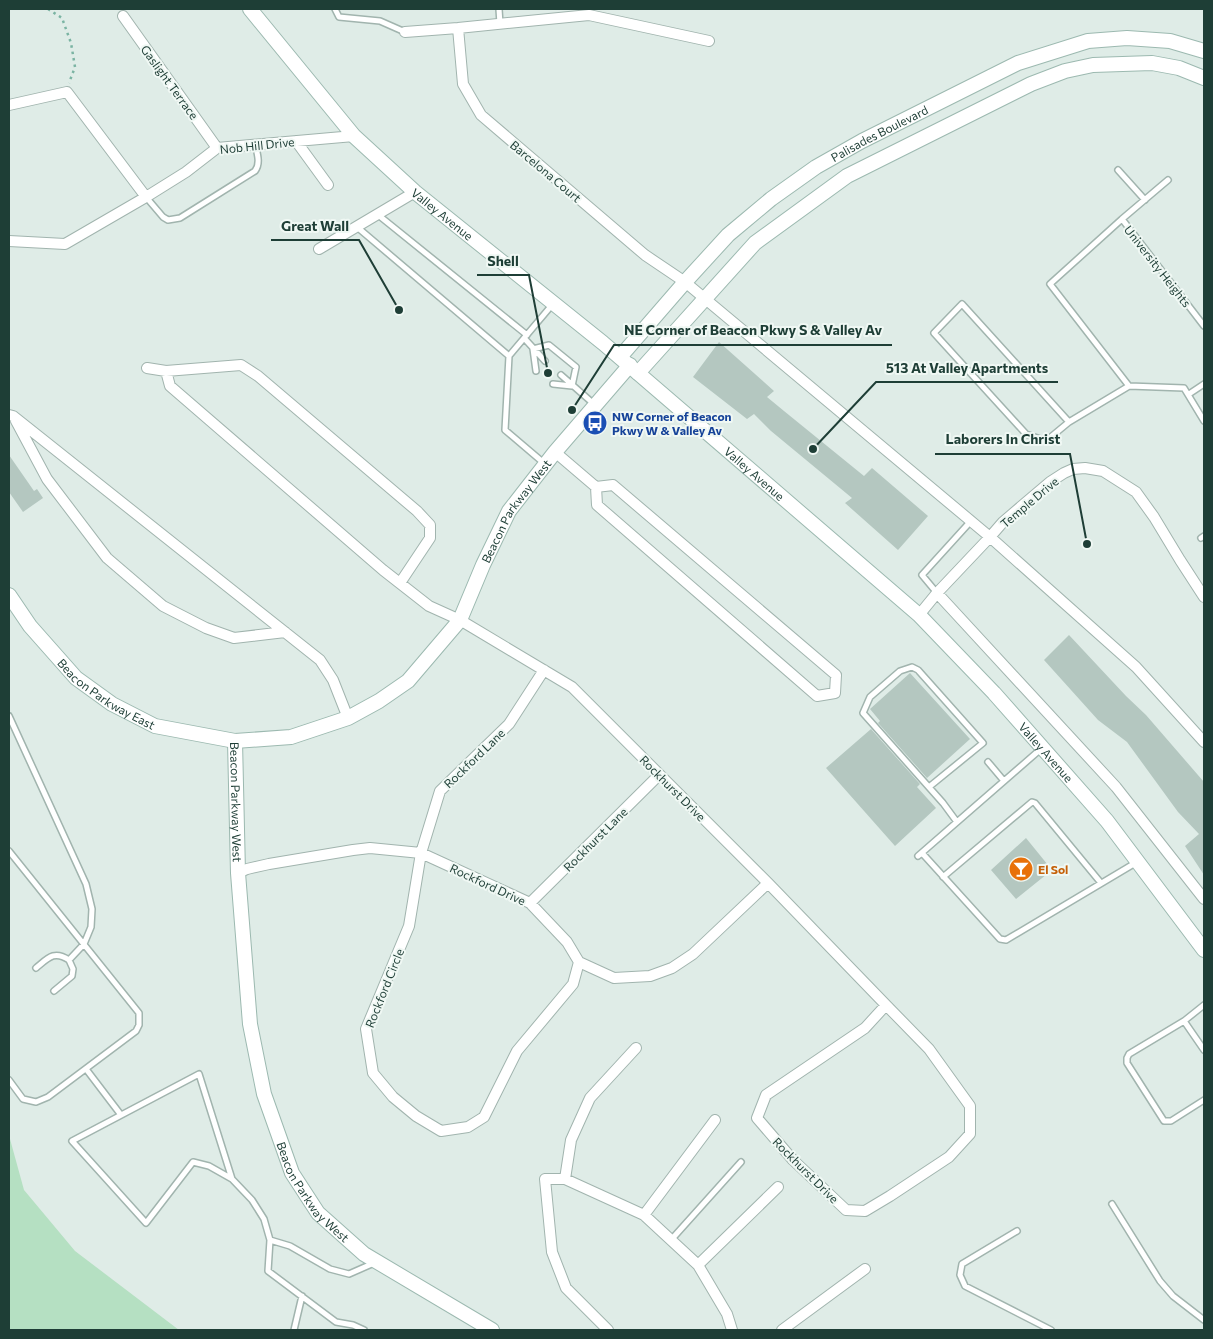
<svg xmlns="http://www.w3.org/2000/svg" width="1213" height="1339" viewBox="0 0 1213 1339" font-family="Commissioner,sans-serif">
<rect width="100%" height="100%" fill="#dfece7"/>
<path fill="#b5e0c2" d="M9,1137L10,1139L24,1190L75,1251L179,1330H9Z"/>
<path fill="#b4c7c0" d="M719,342L774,391L767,397L784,411L864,476L872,468L928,516L898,550L845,503L852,498L771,431L754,414L747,419L693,377Z
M9,455L34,491L37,489L43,498L23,512L9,492Z
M1069,635L1126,696L1146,715L1204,782V875L1185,846L1199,834L1178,812L1127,742L1098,720L1044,660Z
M910,673L970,739L927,778L878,723L880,721L870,709Z
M871,729L920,784L917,787L936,808L895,846L826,768Z
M1026,838L1052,870L1016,899L991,870Z"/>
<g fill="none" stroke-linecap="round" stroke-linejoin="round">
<defs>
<path id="lane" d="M335,9L339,17L380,21L405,32
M499,9L500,24
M1118,170L1145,200
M146,197L163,217L168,220L180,218L255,171C261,163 257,153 255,144
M377,214L527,335
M1122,219L1168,180
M357,227L509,356
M524,338L545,361
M533,349L549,345L576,367L572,386
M533,349L536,371
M561,375L595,405
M553,384L572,386
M1129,386L1184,388L1204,421
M1189,394L1204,384
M1069,422L962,304L934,333L1026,434L1046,441L1069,422L1129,386L1050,284L1122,219L1204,326
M545,464L505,430L509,356L552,305
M1201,538L1204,536
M937,593L922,575L971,521
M9,716L86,884L92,909L91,927L84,944L69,960L73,969L72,976L54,991
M988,762L1004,781
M929,787L983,743L918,670L912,667L900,671L870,697L863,713L943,803L957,822
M9,851L139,1013V1025L136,1031L48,1097L36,1102L23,1099L9,1080
M922,853L1000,939L1006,940L1137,862
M918,856L1042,748
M943,877L1032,802L1035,803L1101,883
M36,968C48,958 54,950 69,960
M1204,1005L1184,1021L1204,1050
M1184,1021L1129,1054L1127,1058V1063L1164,1121H1171L1204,1100
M86,1069L121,1115
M232,1179L209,1166L193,1162L146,1223L72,1141L199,1074L232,1179L252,1200L264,1219L270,1240
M1112,1204L1160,1281L1173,1296L1204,1320
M1017,1231L962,1264L960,1275L965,1286L1051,1330
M671,1240L741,1162
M294,1330L302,1296
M364,1330L353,1325L336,1322L268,1271L270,1240L290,1246L330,1269L349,1274L374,1263"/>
<path id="street" d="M123,16L217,148
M458,28L463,84L481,115L645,255L685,282L990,537L1136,667L1204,742
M405,32L458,28L589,15L709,41
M9,105L67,92L146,197L65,244L9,241
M296,141L328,185
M146,197L186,172L217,148L354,136
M319,249L415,192
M147,368L166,371L241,365L258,376L417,511L430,525V538L400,583
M166,371L170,386L383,570L429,606L460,620L572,687L768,883L886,1005
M9,415L13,416L320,660L333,680L348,718
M16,421L47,479L107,558L163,606L206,628L234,638L285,632
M555,452L596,487
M613,485L836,675L835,693L817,696L597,505L596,487Z
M937,593L1116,787L1204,899
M919,615L937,593L990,537L1003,522L1050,482L1064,473L1073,469L1085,468L1103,471L1136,492L1154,517L1180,560L1204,597
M544,670L509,724L440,791L421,853L409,926L366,1029L373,1073L393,1097L416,1116L441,1131L468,1127L484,1117L517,1051L573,984L579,962
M238,873L247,869L269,864L353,850L370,848L421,853L530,903L567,942L579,962L614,978L650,976L672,968L693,954L768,883
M530,903L659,775
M886,1005L929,1049L970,1106V1134L949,1157L890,1196L865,1211L846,1210L793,1160L757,1118L766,1095L865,1028Z
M565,1179L571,1140L590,1098L636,1048
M644,1215L715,1120
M698,1265L778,1187
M608,1330L566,1288L552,1252L545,1179H565L644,1215L698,1265L727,1314L732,1330
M782,1330L865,1269"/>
<g id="secondary">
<path id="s1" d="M250,9L354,136L415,192L603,343L919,615L994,693L1107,821L1204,950"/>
<path id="s2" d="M620,357L685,282L728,235L771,199L816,167L862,141L1018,63L1088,41L1127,38L1170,41L1204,51"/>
<path d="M638,373L755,243L847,176L1031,84L1065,71L1093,65L1152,63L1179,68L1204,78"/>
<path id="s3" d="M9,595L30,626L76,678L112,704L155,726L235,741L291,737L348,718L379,701L408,681L460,620L483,565L509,511L555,452L630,365"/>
<path id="s4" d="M235,741L238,873L250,1024L264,1094L292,1173L318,1213L364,1254L492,1330"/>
</g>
</defs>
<use href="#lane" stroke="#a1b4ae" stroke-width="8"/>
<use href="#street" stroke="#a1b4ae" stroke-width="12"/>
<use href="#secondary" stroke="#9cb9b0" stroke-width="16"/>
<path stroke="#7bb4a3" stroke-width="2.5" stroke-dasharray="2.5 4" stroke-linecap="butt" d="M48,9L62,18L71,43L75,67L69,83"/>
<use href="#lane" stroke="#fff" stroke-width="5"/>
<use href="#street" stroke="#fff" stroke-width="10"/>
<use href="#secondary" stroke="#fff" stroke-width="14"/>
</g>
<defs>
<symbol id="bus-disc" viewBox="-11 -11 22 22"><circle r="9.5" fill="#1a4fb4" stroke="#f0f8f4"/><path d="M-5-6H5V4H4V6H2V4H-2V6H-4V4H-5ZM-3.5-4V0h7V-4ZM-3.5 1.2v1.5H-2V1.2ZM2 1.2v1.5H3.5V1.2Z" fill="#fff"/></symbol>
<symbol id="bar-disc" viewBox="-11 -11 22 22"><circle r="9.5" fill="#e8710a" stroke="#f0f8f4"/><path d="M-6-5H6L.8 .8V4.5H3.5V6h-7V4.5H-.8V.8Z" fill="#fff"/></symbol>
</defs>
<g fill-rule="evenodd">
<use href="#bus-disc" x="581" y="409" width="28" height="28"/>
<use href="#bar-disc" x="1007" y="855" width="28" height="28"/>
</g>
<g text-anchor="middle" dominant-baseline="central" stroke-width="4" stroke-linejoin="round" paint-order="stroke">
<g font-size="12" fill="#1e3e36" stroke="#f0f8f4">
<text transform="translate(170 82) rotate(54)">Gaslight Terrace</text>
<text stroke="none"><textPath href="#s2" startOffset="346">Palisades Boulevard</textPath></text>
<text transform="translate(257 145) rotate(-6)">Nob Hill Drive</text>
<text transform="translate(546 171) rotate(40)">Barcelona Court</text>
<text stroke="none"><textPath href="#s1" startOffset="282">Valley Avenue</textPath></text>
<text transform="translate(1158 266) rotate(52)">University Heights</text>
<text stroke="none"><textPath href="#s1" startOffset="688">Valley Avenue</textPath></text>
<text transform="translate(1029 502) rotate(-40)">Temple Drive</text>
<text stroke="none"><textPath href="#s3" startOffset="671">Beacon Parkway West</textPath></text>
<text stroke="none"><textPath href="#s3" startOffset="141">Beacon Parkway East</textPath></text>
<text stroke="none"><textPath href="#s1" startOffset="1092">Valley Avenue</textPath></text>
<text transform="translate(474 758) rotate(-44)">Rockford Lane</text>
<text transform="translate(673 788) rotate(45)">Rockhurst Drive</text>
<text stroke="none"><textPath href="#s4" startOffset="61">Beacon Parkway West</textPath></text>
<text transform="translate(595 839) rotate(-45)">Rockhurst Lane</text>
<text transform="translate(488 884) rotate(25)">Rockford Drive</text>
<text transform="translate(384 988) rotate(-68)">Rockford Circle</text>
<text transform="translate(806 1170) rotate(45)">Rockhurst Drive</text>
<text stroke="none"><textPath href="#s4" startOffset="466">Beacon Parkway West</textPath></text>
</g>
<g font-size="12" font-weight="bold" fill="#164399" stroke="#f0f8f4" text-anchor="start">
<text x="612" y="416">NW Corner of Beacon<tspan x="612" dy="14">Pkwy W &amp; Valley Av</tspan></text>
</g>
<g font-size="12" font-weight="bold" fill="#c56008" stroke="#f0f8f4" text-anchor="start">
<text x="1038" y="869">El Sol</text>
</g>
</g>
<path fill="none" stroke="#1e3e36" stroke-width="2" d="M399 310L359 240H271M548 373L529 275H477M572 410L614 345H892M813 449L876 382H1058M1087 544L1070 454H935"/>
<g fill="#1e3e36" stroke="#f0f8f4" stroke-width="2">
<circle cx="399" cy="310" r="5"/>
<circle cx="548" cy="373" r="5"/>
<circle cx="572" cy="410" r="5"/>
<circle cx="813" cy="449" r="5"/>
<circle cx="1087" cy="544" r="5"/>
</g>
<g font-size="14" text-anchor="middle" font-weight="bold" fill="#1e3e36" stroke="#f0f8f4" stroke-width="4" stroke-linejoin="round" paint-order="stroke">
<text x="315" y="231">Great Wall</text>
<text x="503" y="266">Shell</text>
<text x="753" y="335">NE Corner of Beacon Pkwy S &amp; Valley Av</text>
<text x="967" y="373">513 At Valley Apartments</text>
<text x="1003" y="444">Laborers In Christ</text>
</g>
<rect width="1213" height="1339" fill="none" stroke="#1e3e36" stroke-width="20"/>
</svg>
